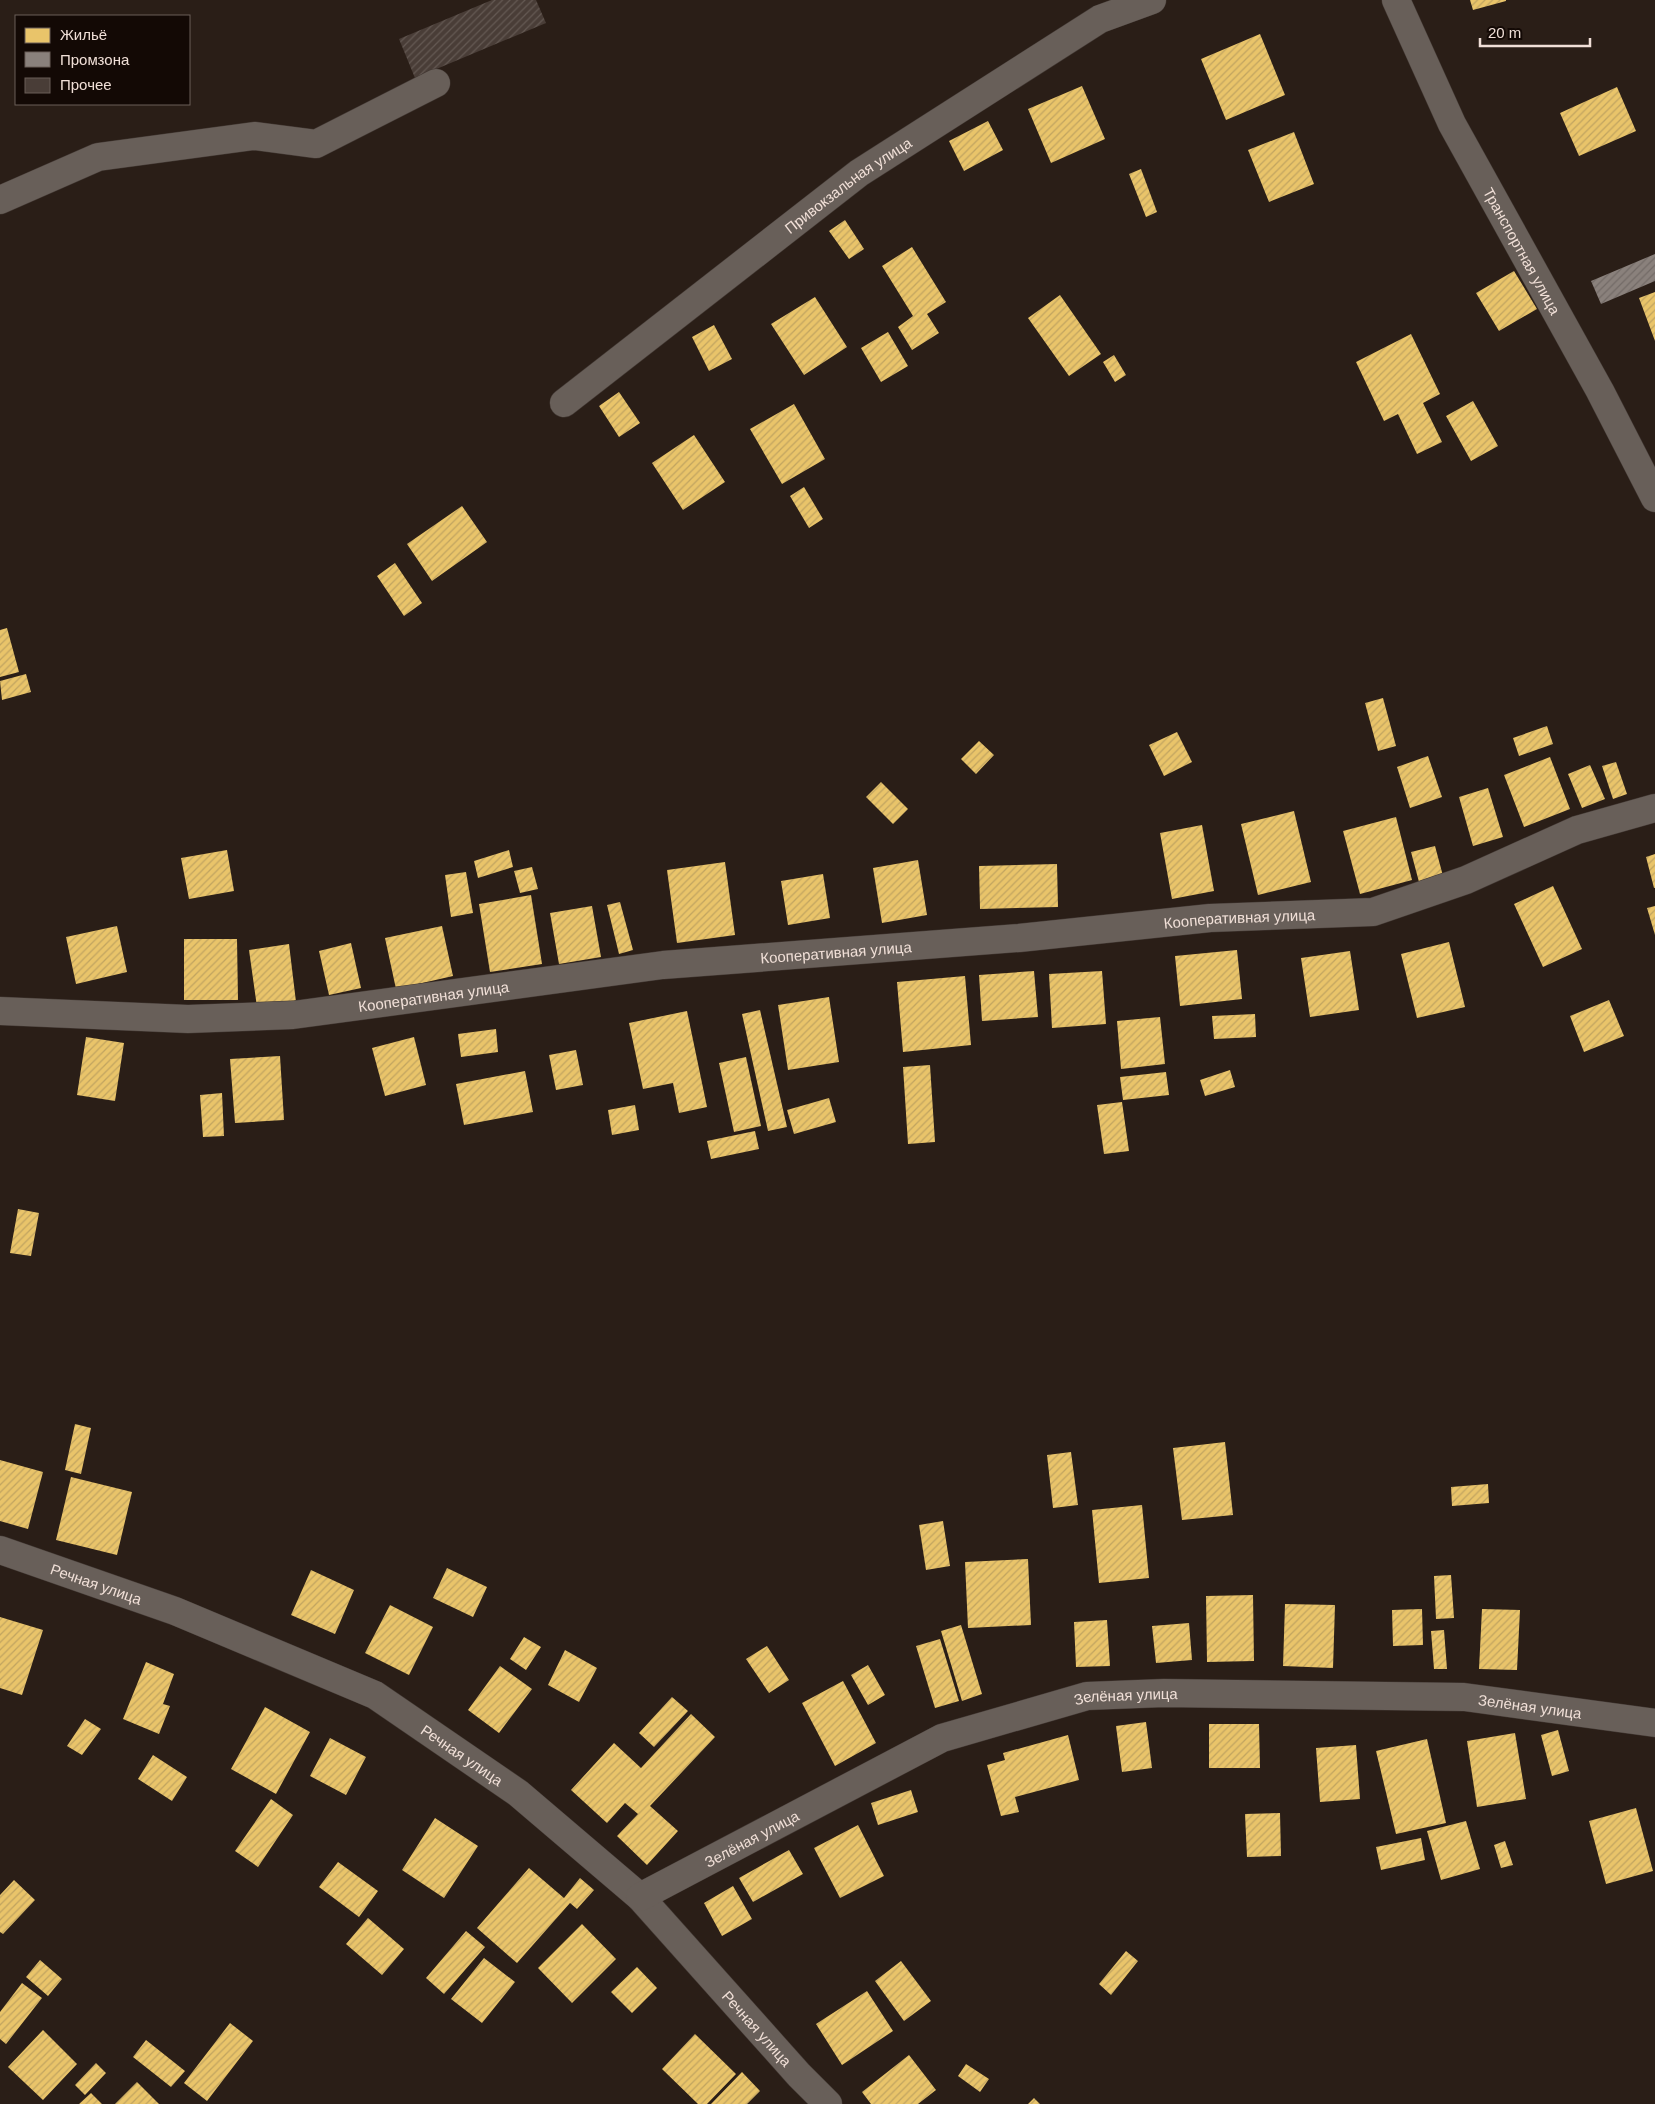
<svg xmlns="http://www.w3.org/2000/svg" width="1655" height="2104" viewBox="0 0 1655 2104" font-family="Helvetica,sans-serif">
<defs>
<pattern id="homes-hatch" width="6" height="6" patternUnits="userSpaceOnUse" patternTransform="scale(1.25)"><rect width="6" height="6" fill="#e9c46a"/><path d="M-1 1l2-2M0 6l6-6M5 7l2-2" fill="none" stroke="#c1a460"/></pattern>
<pattern id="industry-hatch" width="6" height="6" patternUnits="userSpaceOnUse" patternTransform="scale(1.25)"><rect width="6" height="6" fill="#8a817c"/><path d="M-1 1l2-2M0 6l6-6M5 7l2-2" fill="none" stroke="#736b67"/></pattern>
<pattern id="building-hatch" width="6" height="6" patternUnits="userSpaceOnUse" patternTransform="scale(1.25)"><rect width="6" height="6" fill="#493d37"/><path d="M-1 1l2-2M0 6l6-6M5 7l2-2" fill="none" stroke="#645953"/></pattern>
</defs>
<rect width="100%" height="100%" fill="#2a1e17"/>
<path fill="url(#homes-hatch)" d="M1470,0H1506V1L1473,10Z
M1260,34L1285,95L1226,120L1201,59Z
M1082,86L1105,139L1051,163L1028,109Z
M1617,87L1636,131L1579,156L1560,113Z
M988,121L1003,150L964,171L949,141Z
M1294,132L1314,184L1269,202L1248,150Z
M1141,169L1157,212L1146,217L1129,174Z
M845,220L864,249L849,259L829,231Z
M912,247L946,302L927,314L939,333L912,350L898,327L913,316L882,266Z
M1514,271L1537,309L1499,331L1476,293Z
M1655,292V341L1639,298Z
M1060,295L1101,354L1069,376L1028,318Z
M815,297L847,347L804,375L771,324Z
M714,325L732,359L709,371L692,337Z
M888,332L908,366L881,382L861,348Z
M1411,334L1440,394L1423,403L1442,442L1417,454L1398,414L1384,421L1356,362Z
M1114,355L1126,375L1115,382L1103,362Z
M619,392L640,423L619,437L599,406Z
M1473,401L1498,446L1471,461L1446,416Z
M794,404L825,459L782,484L750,429Z
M694,435L725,482L683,510L652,463Z
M804,487L823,519L809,528L790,496Z
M462,506L487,542L432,581L407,544Z
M395,563L422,603L404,616L377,576Z
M7,628L19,672L0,677V630Z
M26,674L31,692L2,700L0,681Z
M1383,698L1396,746L1378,751L1365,703Z
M1547,726L1553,744L1519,756L1513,738Z
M1177,732L1192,762L1164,776L1149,745Z
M979,741L994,755L976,774L961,759Z
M1428,756L1442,797L1410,808L1397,767Z
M1550,757L1570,809L1524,827L1504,775Z
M1616,762L1627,794L1613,799L1602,766Z
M1590,765L1605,799L1582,808L1568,774Z
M881,782L908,809L893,824L866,797Z
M1488,788L1503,837L1473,846L1459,797Z
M1294,811L1311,882L1258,895L1241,824Z
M1396,817L1412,880L1360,894L1343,831Z
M1202,825L1214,891L1172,899L1160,833Z
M1435,846L1443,876L1419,882L1411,852Z
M227,850L234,891L189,899L181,858Z
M509,850L513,867L478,878L474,861Z
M1655,854V888H1654L1646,857Z
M918,860L927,915L882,923L873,868Z
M725,862L735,935L677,943L667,870Z
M1057,864L1058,907L980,909L979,866Z
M532,867L538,889L520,893L514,871Z
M466,872L473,913L451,917L445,875Z
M823,874L830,918L788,925L781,881Z
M1553,886L1582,949L1543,967L1514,904Z
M531,895L542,964L490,972L479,904Z
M620,902L633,950L619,954L607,905Z
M592,906L601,957L559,964L550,913Z
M1655,906V935L1647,908Z
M117,926L127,972L76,984L66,937Z
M442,926L453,976L396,989L385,938Z
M184,939H237L238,1000H184Z
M1449,942L1465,1007L1417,1018L1401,954Z
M351,943L361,988L329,995L319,951Z
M289,944L296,1002L257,1007L249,950Z
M1237,950L1242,999L1180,1006L1175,956Z
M1350,951L1359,1010L1310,1017L1301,958Z
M1034,971L1038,1017L982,1021L979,975Z
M1102,971L1106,1024L1052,1028L1049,974Z
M965,976L971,1045L903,1052L897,982Z
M829,997L839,1062L788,1070L778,1005Z
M1609,1000L1624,1036L1584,1052L1570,1016Z
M760,1010L787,1127L768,1131L742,1014Z
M687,1011L707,1107L679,1113L673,1083L643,1089L629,1023Z
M1255,1014L1256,1037L1214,1039L1212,1016Z
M1160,1017L1165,1064L1121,1069L1117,1021Z
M496,1029L498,1052L461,1057L458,1034Z
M86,1037L124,1043L115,1101L77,1095Z
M414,1037L426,1085L385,1096L372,1048Z
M576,1050L583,1085L556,1090L549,1055Z
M280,1056L284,1120L235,1123L230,1059Z
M746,1057L761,1126L734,1132L719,1063Z
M930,1065L935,1142L908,1144L903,1067Z
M1230,1070L1235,1087L1205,1096L1200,1080Z
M525,1071L533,1112L464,1125L456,1084Z
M1166,1072L1169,1095L1123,1100L1120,1077Z
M222,1093L224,1136L203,1137L200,1095Z
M829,1098L836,1122L794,1134L787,1110Z
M1122,1102L1129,1151L1104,1154L1097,1105Z
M635,1105L639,1130L612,1135L608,1110Z
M755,1131L759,1149L711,1159L707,1141Z
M18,1209L39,1213L31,1256L10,1253Z
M75,1424L91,1428L81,1474L65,1470Z
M1225,1442L1233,1515L1182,1520L1173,1448Z
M1071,1452L1078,1505L1053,1508L1047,1455Z
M0,1460L43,1472L28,1529L0,1521Z
M71,1477L132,1492L117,1555L56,1540Z
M1488,1484L1489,1503L1452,1506L1451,1487Z
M1142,1505L1149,1578L1099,1583L1092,1510Z
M943,1521L950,1566L926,1570L919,1525Z
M1028,1559L1031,1625L968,1628L965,1562Z
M447,1568L487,1587L473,1617L433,1598Z
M311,1570L354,1590L335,1634L291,1615Z
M1451,1575L1454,1618L1436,1619L1434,1576Z
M1253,1595L1254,1661L1207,1662L1206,1596Z
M1285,1604L1335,1605L1333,1668L1283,1666Z
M390,1605L433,1627L409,1675L365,1653Z
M1422,1609L1423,1645L1393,1646L1392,1610Z
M1482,1609L1520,1610L1517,1670L1479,1669Z
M0,1617L43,1630L22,1695L0,1688Z
M1107,1620L1110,1666L1076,1667L1074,1622Z
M1189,1623L1192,1660L1156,1663L1152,1626Z
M961,1625L982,1694L962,1701L941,1631Z
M1444,1630L1447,1669H1434L1431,1631Z
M524,1637L541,1647L526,1670L510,1659Z
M940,1639L959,1701L935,1708L916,1646Z
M767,1646L789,1680L769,1693L746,1659Z
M565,1650L597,1668L579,1702L548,1685Z
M146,1662L174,1674L163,1704L170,1706L159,1734L123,1719Z
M868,1665L885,1695L868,1705L851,1675Z
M500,1666L532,1689L499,1733L468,1710Z
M843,1681L876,1743L835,1766L802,1703Z
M672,1697L688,1711L654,1747L639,1733Z
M265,1707L310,1732L276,1794L231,1769Z
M691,1714L715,1737L650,1806L678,1831L647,1865L617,1836L638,1814L625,1803L607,1823L571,1790L614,1743L641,1768Z
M85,1719L101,1729L82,1755L67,1746Z
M1146,1722L1152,1768L1122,1772L1116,1726Z
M1209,1724H1259L1260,1768H1209Z
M1558,1730L1569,1771L1552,1776L1541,1735Z
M1515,1733L1526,1799L1477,1807L1467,1741Z
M1068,1735L1079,1780L1015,1797L1019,1812L1001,1816L987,1765L1005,1760L1003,1753Z
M330,1738L366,1757L346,1795L310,1776Z
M1427,1739L1446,1823L1396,1834L1376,1751Z
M1356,1745L1360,1799L1320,1802L1316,1748Z
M153,1755L187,1777L172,1801L138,1779Z
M911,1790L918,1812L878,1825L871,1803Z
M271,1799L293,1815L258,1867L235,1851Z
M1636,1808L1653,1871L1606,1884L1589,1821Z
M1280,1813L1281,1856L1247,1857L1245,1814Z
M435,1818L478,1846L444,1898L402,1870Z
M1466,1821L1480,1869L1441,1880L1427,1831Z
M858,1825L884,1876L840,1898L814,1848Z
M1421,1838L1425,1860L1381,1870L1376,1847Z
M1505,1841L1513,1865L1501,1868L1494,1845Z
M789,1850L803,1874L753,1902L739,1878Z
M338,1862L378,1891L359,1917L319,1887Z
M529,1868L564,1898L580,1878L594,1890L577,1909L570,1903L517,1963L477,1928Z
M14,1880L35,1900L3,1934L0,1932V1895Z
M733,1886L752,1919L722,1936L704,1903Z
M368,1918L404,1949L382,1975L346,1944Z
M582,1924L616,1959L572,2003L538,1968Z
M466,1931L485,1947L444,1994L426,1978Z
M1126,1951L1138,1961L1111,1995L1099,1984Z
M484,1958L515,1982L482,2023L451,1999Z
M40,1960L62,1979L48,1996L26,1977Z
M901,1961L931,2001L904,2021L875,1981Z
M637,1967L657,1988L632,2013L611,1992Z
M22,1983L42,1998L6,2044L0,2039V2012Z
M867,1991L893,2031L842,2065L816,2024Z
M230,2023L253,2041L207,2101L184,2083Z
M43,2030L77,2064L43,2100L8,2067Z
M695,2034L736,2074L707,2104H698L662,2069Z
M146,2040L185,2071L171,2087L133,2057Z
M909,2055L936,2090L918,2104H871L862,2092Z
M96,2063L106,2073L85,2095L75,2085Z
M966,2064L989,2079L980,2092L958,2076Z
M742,2072L760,2091L747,2104H711Z
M137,2082L159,2104H115Z
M91,2093L102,2104H79Z
M1034,2098L1040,2104H1028Z"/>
<path fill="url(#industry-hatch)" d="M1655,254V281L1601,304L1591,281Z"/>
<path fill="url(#building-hatch)" d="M492,0H536L546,23L415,78L399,39Z"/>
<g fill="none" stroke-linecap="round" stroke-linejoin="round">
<defs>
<g id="minor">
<path id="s1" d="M1396,0L1452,124L1600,391L1655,498"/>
<path d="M0,200L98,157L254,136L316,144L436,83"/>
<path id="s2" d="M564,403L859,173L1100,19L1152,0"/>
<path id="s3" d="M0,1011L188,1019L293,1015L663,965L1019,938L1210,918L1373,912L1466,880L1577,830L1655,808"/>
<path id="s4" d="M0,1550L175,1611L375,1695L518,1793L640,1897L799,2075L828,2104"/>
<path id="s5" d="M640,1897L942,1738L1087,1696L1164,1693L1464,1697L1655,1723"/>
</g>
</defs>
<use href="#minor" stroke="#423833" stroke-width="29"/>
<use href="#minor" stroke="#685f59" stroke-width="28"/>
</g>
<g text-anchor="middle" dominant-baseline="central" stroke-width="5" stroke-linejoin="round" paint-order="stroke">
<g font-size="15" fill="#f0dfd7" stroke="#130905">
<text stroke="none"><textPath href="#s2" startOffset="358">Привокзальная улица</textPath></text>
<text stroke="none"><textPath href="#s1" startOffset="281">Транспортная улица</textPath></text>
<text stroke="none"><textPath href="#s3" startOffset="1245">Кооперативная улица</textPath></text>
<text stroke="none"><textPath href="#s3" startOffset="840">Кооперативная улица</textPath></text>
<text stroke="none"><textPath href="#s3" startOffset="435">Кооперативная улица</textPath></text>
<text stroke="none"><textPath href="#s4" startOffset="102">Речная улица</textPath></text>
<text stroke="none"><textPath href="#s5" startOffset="531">Зелёная улица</textPath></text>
<text stroke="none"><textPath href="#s5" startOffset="936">Зелёная улица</textPath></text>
<text stroke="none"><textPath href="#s4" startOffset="508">Речная улица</textPath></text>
<text stroke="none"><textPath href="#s5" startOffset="126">Зелёная улица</textPath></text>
<text stroke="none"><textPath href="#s4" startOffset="912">Речная улица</textPath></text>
</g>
</g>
<rect x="15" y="15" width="175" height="90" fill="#130905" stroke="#6b5f59"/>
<rect x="25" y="28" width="25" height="15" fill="#e9c46a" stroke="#6b5f59"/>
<text x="60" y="40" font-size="15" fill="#f0dfd7">Жильё</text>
<rect x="25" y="52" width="25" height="15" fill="#8a817c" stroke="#6b5f59"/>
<text x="60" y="65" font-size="15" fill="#f0dfd7">Промзона</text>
<rect x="25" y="78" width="25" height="15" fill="#493d37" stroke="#6b5f59"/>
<text x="60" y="90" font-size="15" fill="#f0dfd7">Прочее</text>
<path d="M1480 38v8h110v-8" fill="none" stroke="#f0dfd7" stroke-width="2.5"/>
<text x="1488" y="38" font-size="15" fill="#f0dfd7" stroke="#130905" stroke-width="4" paint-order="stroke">20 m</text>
</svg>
